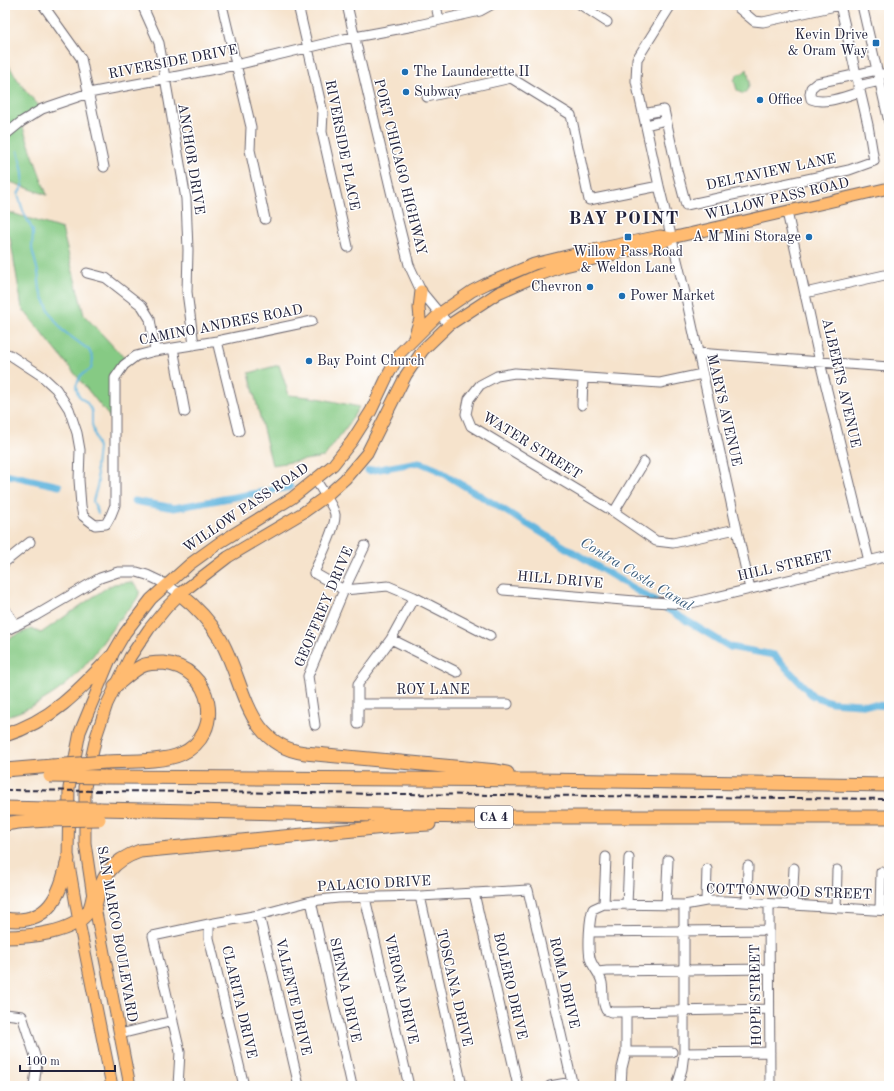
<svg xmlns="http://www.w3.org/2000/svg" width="894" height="1091" viewBox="0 0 894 1091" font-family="'Old Standard TT',serif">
<rect width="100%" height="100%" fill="#fff"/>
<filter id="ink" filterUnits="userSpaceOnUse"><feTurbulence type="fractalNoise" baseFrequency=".025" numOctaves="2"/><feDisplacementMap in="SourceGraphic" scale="8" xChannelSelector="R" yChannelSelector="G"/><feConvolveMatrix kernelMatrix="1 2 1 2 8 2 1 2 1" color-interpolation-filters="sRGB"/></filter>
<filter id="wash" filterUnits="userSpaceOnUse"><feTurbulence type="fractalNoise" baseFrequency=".012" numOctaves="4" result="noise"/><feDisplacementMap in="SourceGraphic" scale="16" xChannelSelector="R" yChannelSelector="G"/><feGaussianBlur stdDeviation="0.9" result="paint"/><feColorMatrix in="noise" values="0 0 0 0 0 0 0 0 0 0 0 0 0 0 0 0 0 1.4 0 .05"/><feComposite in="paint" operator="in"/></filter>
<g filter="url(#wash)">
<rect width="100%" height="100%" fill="#f6e3cc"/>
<path fill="#86ca84" stroke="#547660" d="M5,58C14,77 28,94 42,109L21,122L47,195L5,180Z
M747,69C749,79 752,88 743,94L737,90L734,80L738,74L743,73Z
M5,211L62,229L84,315L128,362L115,378L116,425L22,308L10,237L5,232Z
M279,365L289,395L318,398L359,407L348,425L324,457L272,465L249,373Z
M131,582C135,584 140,588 139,594C137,602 124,613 119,620C101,643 87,668 64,686C46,700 27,710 5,717V640L31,629L41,633L106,588L114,584Z"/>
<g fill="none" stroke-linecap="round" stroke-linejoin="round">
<path stroke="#62b5de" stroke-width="2" d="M18,151C21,165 28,181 18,194L23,211L33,231L32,249L38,272L40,290L50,313L62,330L89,350L93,359L91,369L81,375L76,386L78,395L87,403L92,411V424L98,448L96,467L98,483L93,501L98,513"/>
<path stroke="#62b5de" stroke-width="7" d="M368,471L419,462L438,470L730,647L774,655L813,696L831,702L889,706
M5,474L59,486
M134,501L174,508L290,487"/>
</g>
</g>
<g filter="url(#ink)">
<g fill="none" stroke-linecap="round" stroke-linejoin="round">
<defs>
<path id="minor" d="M43,5L81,58L104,167
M142,5L159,43L186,199L188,250L187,292L194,345
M222,5L251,127L250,150L265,219
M298,5L323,113L322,132L348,247
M347,5L398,221L409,265L421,291L449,325
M436,5L439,20
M581,5L607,22
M671,5L637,59L636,81L659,186L685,293L750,589
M735,5L754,21L763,22L840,5
M862,5L889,122
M878,75L889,73
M858,86L880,81
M860,92C845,96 825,105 811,99L810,94L811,88L817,83L877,70
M427,97L511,78L571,115L589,200L659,186
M643,114L664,110L677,171L686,205L849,170L874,161L868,125L840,5
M646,125L666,120
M5,135L21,122L42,109L89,93L236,65L344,39L414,26L480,11L491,5
M787,212L820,362L869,561
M87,273L106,278L142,306L150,319L155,351
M805,293L889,274
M217,341L239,431
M173,348L185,412
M5,353L10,355L42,376L56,389L69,409L77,433L80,450L79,480L81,506L83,516L95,525L106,524L111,515L115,505V378L124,365L136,356L155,351L217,341L312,321
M697,353L889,367
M702,374L660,383L515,373L497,376L480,385L469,399L466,414L471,426L614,512L656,541L673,543L736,529
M582,405L583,378
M316,480C320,488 335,508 335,515C336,528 319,560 314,573L344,590L388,586L414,597L490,636
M614,512L644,462
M5,562L30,542
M503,590L635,601L687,604L889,556
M5,609L16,626
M5,631L35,616L100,578L118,572H137L147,575L166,584L180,594
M391,639L457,672
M358,704H508
M358,724V684L391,639L414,597
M315,725L308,676L344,590L365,546
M474,893L518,1086
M420,896L462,1086
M365,898L409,1086
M311,901L352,1086
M706,901L707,869
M747,902L748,866
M604,904L606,857
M769,904L770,1086
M627,905L629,858
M666,905L668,860
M792,905L794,868
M836,908L837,870
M880,910L881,872
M259,915L299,1086
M209,924V938L244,1086
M590,932L769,930
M598,972L607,971L769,969
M626,1012L769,1009
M5,1014L22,1016L37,1062L34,1086
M120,1034L173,1021
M626,1052H672
M684,1053L770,1052
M178,1086L180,1052L153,936L209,924L259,915L311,901L338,898L420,896L528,890L572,1082L550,1086
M621,1086L622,1068L626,1052V1012H611L606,1010C601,1001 604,993 602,983C600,973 592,967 590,958C588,948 589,918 593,909L604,904L684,905L706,901H727L889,911
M677,1086L682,1069L684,1053V905"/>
<path id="major" d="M414,338L420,319L419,308L421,291
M112,1086L79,922L68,859L69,788L80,732L111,657L125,633L151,599L190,564L219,543L292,498L333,465L352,441L371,411L388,375L401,352L440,313L472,291L486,284L534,264L583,252L660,236L671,238
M130,1086L93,897L85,843V787L96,737L107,704L130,657L149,629L167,607L180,594L228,557L304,512L325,497L345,479L367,453L406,375L423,350L449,325L498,293L534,277L561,267L661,243L671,238L889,188"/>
<path id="highway" d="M180,594C195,606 209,620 219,637C245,680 244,745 305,753L497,771L507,773
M5,735C51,721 79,691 111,657
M106,762C126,761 164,762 181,754C226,734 213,667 163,663C156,663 148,663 142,666C132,671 124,679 115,686
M5,770L52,766
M104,777L540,780L889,785
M5,808L48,809
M100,809L467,817H889
M5,824L18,822L48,820
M95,906C101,877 111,861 140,851L395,826L429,824
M5,919C48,926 61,895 68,859
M5,937C29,937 73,933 88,912C91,908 92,902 93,897"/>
</defs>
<use href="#minor" stroke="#6c666e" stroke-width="11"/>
<use href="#major" stroke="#6c666e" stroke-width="13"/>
<use href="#highway" stroke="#6c666e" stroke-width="15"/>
<use href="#minor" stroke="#fff" stroke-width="9"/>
<use href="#major" stroke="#ffbb71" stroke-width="11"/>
<use href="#highway" stroke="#ffbb71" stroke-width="13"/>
<path stroke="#22223b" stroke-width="2" stroke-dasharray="6 3" stroke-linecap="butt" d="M5,790L889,799"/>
<defs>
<path id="highway-bridge" d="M52,766L106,762
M50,776L104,777
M48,809H100
M48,820L99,819"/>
</defs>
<use href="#highway-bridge" stroke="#6c666e" stroke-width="15" stroke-linecap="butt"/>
<use href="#highway-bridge" stroke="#ffbb71" stroke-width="13"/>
</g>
</g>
<g fill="#1f6fb2" stroke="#fff" stroke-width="1.5">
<rect x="872" y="39" width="8" height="8" rx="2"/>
<circle cx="405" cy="72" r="4"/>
<circle cx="406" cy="92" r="4"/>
<circle cx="760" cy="100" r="4"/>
<rect x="624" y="233" width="8" height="8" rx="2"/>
<circle cx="809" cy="237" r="4"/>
<circle cx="590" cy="287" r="4"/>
<circle cx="622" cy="296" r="4"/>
<circle cx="309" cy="361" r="4"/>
</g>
<g text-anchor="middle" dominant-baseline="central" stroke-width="3" stroke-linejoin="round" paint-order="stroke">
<rect fill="#fff" stroke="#646476" stroke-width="1" x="475" y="806" width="38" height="22" rx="3"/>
<g font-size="13" font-weight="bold" fill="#22223b">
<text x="494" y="817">CA 4</text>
</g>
<g font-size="14" fill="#22223b" stroke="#fff" text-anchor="start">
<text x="868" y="35" text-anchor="end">Kevin Drive<tspan x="868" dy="16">&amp; Oram Way</tspan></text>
<text x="413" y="72">The Launderette II</text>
<text x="414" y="92">Subway</text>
<text x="768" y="100">Office</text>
<text x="801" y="237" text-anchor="end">A M Mini Storage</text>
<text x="628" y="252" text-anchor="middle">Willow Pass Road<tspan x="628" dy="16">&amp; Weldon Lane</tspan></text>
<text x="582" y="287" text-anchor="end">Chevron</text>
<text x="630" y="296">Power Market</text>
<text x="317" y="361">Bay Point Church</text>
</g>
<g font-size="14" fill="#22223b" stroke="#fff">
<text transform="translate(173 62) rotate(-11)">RIVERSIDE DRIVE</text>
<text transform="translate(342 145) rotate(79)">RIVERSIDE PLACE</text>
<text transform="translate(191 159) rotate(81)">ANCHOR DRIVE</text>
<text transform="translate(400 167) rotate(76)">PORT CHICAGO HIGHWAY</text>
<text transform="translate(771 172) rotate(-12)">DELTAVIEW LANE</text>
<text transform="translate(777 199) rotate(-13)">WILLOW PASS ROAD</text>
<text transform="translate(221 325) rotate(-11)">CAMINO ANDRES ROAD</text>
<text transform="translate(841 383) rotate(77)">ALBERTS AVENUE</text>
<text transform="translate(724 410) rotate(77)">MARYS AVENUE</text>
<text transform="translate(532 446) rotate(32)">WATER STREET</text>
<text transform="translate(246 508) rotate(-34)">WILLOW PASS ROAD</text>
<text transform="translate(785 566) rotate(-13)">HILL STREET</text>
<text transform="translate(560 580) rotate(5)">HILL DRIVE</text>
<text transform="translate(324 607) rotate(-67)">GEOFFREY DRIVE</text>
<text x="433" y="690">ROY LANE</text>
<text transform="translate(374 884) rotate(-3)">PALACIO DRIVE</text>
<text transform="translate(789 892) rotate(2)">COTTONWOOD STREET</text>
<text transform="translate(117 934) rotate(80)">SAN MARCO BOULEVARD</text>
<text transform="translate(564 983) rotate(77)">ROMA DRIVE</text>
<text transform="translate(510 986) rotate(77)">BOLERO DRIVE</text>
<text transform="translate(454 988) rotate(77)">TOSCANA DRIVE</text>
<text transform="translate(401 989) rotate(77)">VERONA DRIVE</text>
<text transform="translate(345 990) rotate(78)">SIENNA DRIVE</text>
<text transform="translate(756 995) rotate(-91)">HOPE STREET</text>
<text transform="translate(293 997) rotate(77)">VALENTE DRIVE</text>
<text transform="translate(239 1002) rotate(77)">CLARITA DRIVE</text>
</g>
<g font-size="15" font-style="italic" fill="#3c5d7c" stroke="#fff">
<text transform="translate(636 575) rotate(31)">Contra Costa Canal</text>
</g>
<g font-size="18" font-weight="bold" letter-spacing="1" fill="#22223b" stroke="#fff">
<text x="624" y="219">BAY POINT</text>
</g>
</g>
<rect width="894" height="1091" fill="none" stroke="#fff" stroke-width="20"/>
<path d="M20 1065v6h95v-6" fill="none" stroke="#22223b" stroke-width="2"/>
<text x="26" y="1065" font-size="12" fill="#22223b" stroke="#ffffff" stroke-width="3" paint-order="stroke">100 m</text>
</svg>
